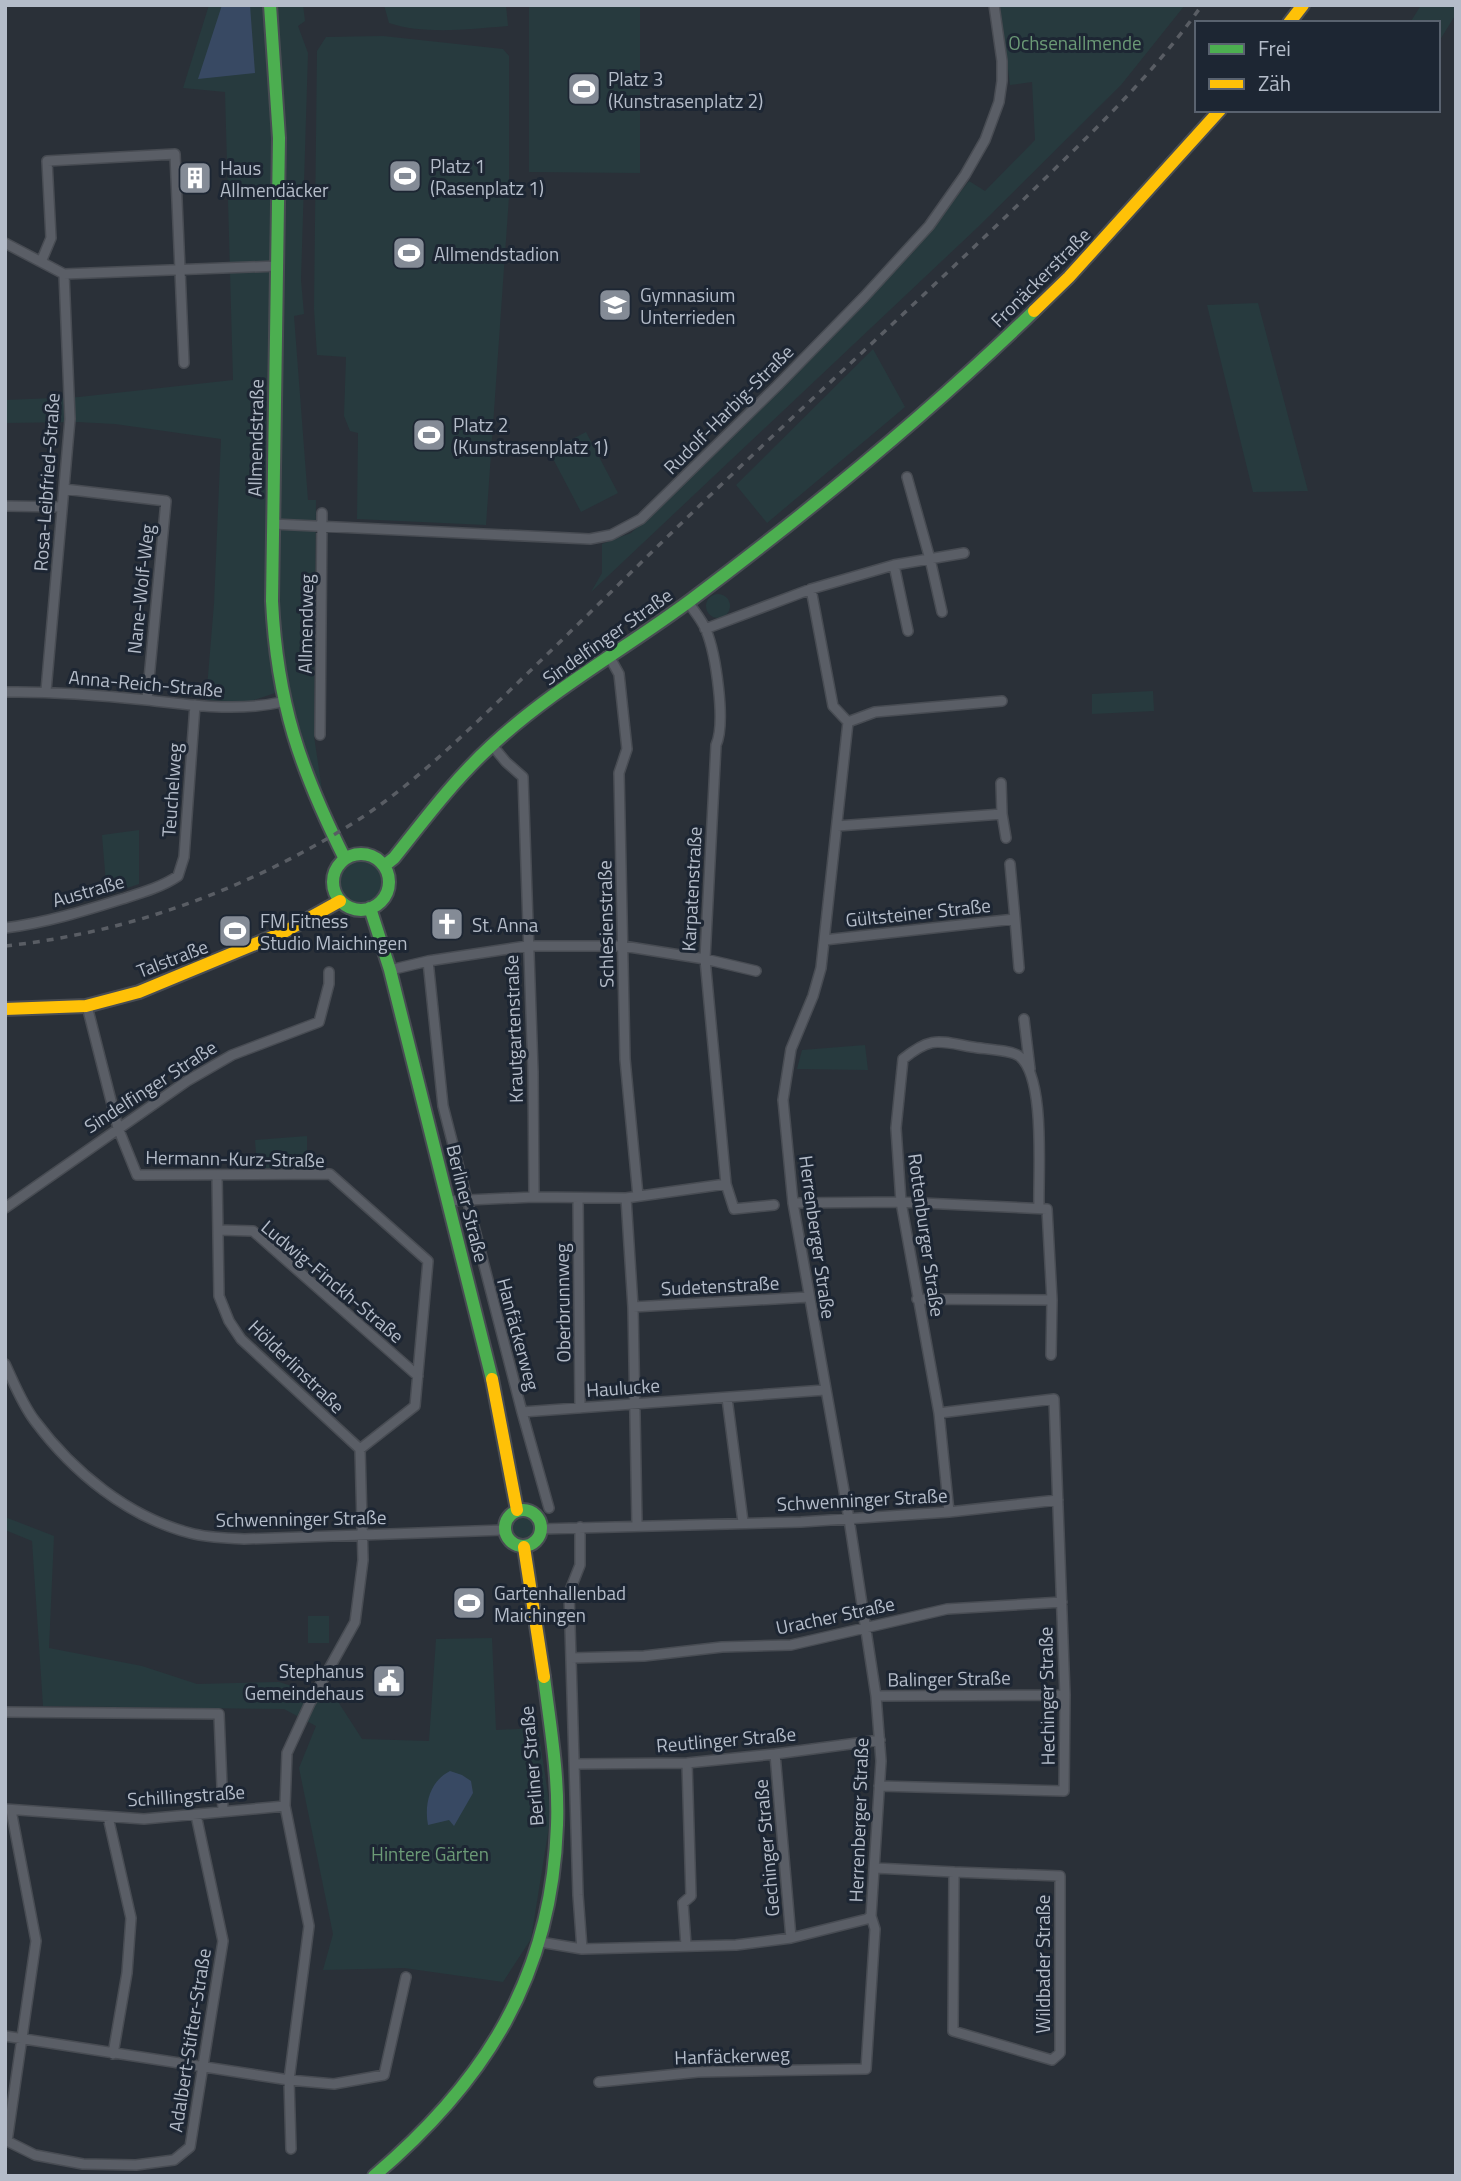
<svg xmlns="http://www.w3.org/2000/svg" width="1461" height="2181" viewBox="0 0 1461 2181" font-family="'Titillium Web',sans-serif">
<rect width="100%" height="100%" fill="#2a3038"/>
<path fill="#273a3e" d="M209,5H303L305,21L298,26L308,53L301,280L304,314L294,316L308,500H316L314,736L322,790L303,746L287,689L248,702L206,700L214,604L221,439L115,424L77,422L5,423V400L79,397L233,380L225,92L183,88Z
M384,5H506L508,26C470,29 425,35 389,23Z
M529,5H640V173L529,172Z
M1000,5H1185L1121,85L979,226L591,592L602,573V544L631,533L829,341L915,250L969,181L985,191L1035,140L1032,82L1010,85Z
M1421,5H1456V14L1438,43V23H1410Z
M383,36L503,49L509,56V197L486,525L357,519L358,433L350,431L344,416L346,357L317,355L314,309L317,51L326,37Z
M1258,303L1308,491L1253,492L1207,305Z
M873,349L905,407L767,523L736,485Z
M586,432L618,493L581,512L549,451Z
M706 606a12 12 0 1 1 24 0a12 12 0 1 1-24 0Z
M1153,691L1154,711L1092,714V694Z
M139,830V884L107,895L102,835Z
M340 882a21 21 0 1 1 42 0a21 21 0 1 1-42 0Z
M865,1045L868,1070L797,1069L802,1050Z
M307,1136V1168H257L255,1140Z
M5,1517L54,1536L49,1648L142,1666L197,1684L279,1682L337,1700L362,1739L429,1741L436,1639L492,1638L496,1730L538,1728L551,1814L531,1939L503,1982L404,1968L323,1970L333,1934L299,1768L316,1726L284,1709L43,1706L32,1541L5,1530Z
M513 1528a10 10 0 1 1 20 0a10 10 0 1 1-20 0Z
M308,1616H329V1643H308Z"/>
<path fill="#384963" d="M222,5H250L255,73L198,79Z
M450,1771L462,1775L471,1781L473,1793L454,1826L449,1820L428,1825C424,1804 430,1781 450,1771Z"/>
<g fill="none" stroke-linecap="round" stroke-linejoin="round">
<defs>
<path id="street" d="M5,243L64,274L278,266
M41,262L51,238L47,161L175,154L184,363
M907,477L930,559L942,612
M64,489L166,501L147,700
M5,506L62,507
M273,524L590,539L611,535L641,519L777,386L864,297L929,226L965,175L985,140L999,102L1002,81V61L994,5
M894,565L908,631
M811,589L833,706L848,722
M688,602C694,611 702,620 706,630C716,654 726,723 716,745L705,959L726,1184L734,1209L774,1205
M705,629L811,589L894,565L964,553
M609,656L619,674L627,749L619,773L625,1059L638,1196
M46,691L70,419L64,274
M5,692C53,691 99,695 147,700C192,705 236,712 282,702
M320,735L322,513
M492,745L506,762L523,777L533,1072L534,1197
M1001,783L1002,814L1006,838
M837,826L1002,814
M1010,864L1015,919
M5,928C45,923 84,911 122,899C141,893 162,887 178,876L184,857L195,705
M824,940L1015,919L1019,968
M428,961L443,1106L522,1412L549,1508
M390,970L428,961L527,946H623L705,959L756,971
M87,1006L118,1128L137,1175L330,1174L428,1261L415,1406L360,1449L363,1560L355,1622L310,1703L287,1753L285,1806L309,1926L289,2080L291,2149
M1024,1019L1030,1069
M217,1175L219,1296L229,1321L241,1339L360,1449
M578,1198L580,1408
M626,1198L633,1307L637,1525
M447,1201L534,1197L626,1198L726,1184
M793,1203L901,1202L1047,1209L1052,1300L917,1299
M5,1208L187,1081L232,1055L319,1022L329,984V972
M218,1230L253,1231L418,1376
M633,1307L809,1297
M1051,1355L1052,1300
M5,1364C14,1383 22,1404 35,1421C73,1472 128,1517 190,1533C208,1538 226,1538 244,1539L504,1530
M727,1398L743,1522
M522,1412L825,1390
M949,1512L939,1413L901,1202L896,1128L903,1059C931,1036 938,1041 972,1047C983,1049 1011,1050 1019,1056C1046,1076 1038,1174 1039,1207
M580,1527V1565L569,1593L578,1895L582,1949
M541,1529L801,1522L949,1512L1058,1500
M571,1658L644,1656L722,1647L791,1645L947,1609L1062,1602
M876,1696L1065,1695
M5,1712L219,1714L223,1811
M775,1754L791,1938
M574,1764L687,1763L775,1754L880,1740
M879,1786L1064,1791L1065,1695L1054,1399L939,1413
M5,1809L144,1819L285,1806
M11,1810L36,1941L7,2141L35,2155L83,2164L136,2165L174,2160L190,2147L223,1941L196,1815
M108,1817L131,1918L127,1973L113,2054
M875,1868L954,1872
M954,1872L1060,1876V2053L1052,2060L953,2031Z
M540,1942L582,1949L736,1945L791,1938L867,1919L871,1916
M686,1945L683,1903L691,1896L687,1763
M5,2036L289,2080L334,2084L384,2075L406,1977
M599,2082L698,2072L866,2069L875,1929L871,1916L881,1761L876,1696L849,1519L793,1203L783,1100L791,1049L813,996L821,968L848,722L875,712L1002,701"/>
<path id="fast" d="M270,5L279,138L272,601C277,703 300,769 345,859
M333 882a28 28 0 1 1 56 0a28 28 0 1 1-56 0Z
M384,866L394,858C425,819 454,780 491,746C551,690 625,649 691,600C811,510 927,415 1034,311
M370,908L390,970L492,1379
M505 1528a18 18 0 1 1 36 0a18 18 0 1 1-36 0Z
M374,2176C486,2081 552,1976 557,1825C559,1776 550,1725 544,1677"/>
<path id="slow" d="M1289,23L1303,5
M1034,311L1069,277L1220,110
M5,1009L86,1006L139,992L284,932L340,901
M492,1379L517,1510
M524,1547L544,1677"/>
</defs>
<use href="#street" stroke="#484c53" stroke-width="12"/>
<use href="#fast" stroke="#484c53" stroke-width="16"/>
<use href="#slow" stroke="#484c53" stroke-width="16"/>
<use href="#street" stroke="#5a5e66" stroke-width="9"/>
<use href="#fast" stroke="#4caf50" stroke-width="12"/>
<use href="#slow" stroke="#ffc107" stroke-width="12"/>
<path stroke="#595d64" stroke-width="3.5" stroke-dasharray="7 7" stroke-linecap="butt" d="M5,946C132,932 247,889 355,822C410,787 457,741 504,696C577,626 649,554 722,484C822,389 924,296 1023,200C1086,138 1151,78 1202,5"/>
</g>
<defs>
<symbol id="stadium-square" viewBox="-11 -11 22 22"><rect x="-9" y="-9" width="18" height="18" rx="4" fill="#848b96" stroke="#1d2633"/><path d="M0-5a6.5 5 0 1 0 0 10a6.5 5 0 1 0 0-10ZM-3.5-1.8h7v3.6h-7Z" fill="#fff"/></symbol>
<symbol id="building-square" viewBox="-11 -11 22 22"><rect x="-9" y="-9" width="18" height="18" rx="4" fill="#848b96" stroke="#1d2633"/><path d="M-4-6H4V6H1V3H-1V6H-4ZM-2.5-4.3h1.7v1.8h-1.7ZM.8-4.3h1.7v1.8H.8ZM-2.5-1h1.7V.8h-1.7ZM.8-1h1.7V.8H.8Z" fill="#fff"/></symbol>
<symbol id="school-square" viewBox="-11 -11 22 22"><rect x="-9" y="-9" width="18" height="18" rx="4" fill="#848b96" stroke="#1d2633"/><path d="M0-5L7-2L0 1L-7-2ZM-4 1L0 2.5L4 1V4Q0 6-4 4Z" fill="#fff"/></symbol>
<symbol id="church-square" viewBox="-11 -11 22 22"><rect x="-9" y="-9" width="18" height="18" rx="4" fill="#848b96" stroke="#1d2633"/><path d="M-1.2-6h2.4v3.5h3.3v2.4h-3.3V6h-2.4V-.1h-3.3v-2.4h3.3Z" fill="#fff"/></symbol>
<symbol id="civic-square" viewBox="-11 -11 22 22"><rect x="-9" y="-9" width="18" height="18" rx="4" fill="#848b96" stroke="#1d2633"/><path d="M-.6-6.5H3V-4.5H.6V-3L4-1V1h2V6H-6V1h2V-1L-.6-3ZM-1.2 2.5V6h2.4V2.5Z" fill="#fff"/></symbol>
</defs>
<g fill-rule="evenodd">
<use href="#stadium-square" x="565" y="70" width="38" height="38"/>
<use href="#stadium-square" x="386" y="157" width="38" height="38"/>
<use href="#building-square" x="176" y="159" width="38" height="38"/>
<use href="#stadium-square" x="390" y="234" width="38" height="38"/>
<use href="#school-square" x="596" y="286" width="38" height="38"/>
<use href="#stadium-square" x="410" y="416" width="38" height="38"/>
<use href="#church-square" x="428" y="905" width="38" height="38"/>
<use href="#stadium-square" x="216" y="912" width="38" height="38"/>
<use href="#stadium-square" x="450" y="1584" width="38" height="38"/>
<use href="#civic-square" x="370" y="1662" width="38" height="38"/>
</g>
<g text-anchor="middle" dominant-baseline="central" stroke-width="6" stroke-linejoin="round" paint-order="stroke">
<g font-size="19" fill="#6b9a76" stroke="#1d2633">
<text x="1075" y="42">Ochsenallmende</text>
<text x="430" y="1853">Hintere Gärten</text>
</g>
<g font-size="19" fill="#b4bcc9" stroke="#1d2633" text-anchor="start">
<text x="608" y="78">Platz 3<tspan x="608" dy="22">(Kunstrasenplatz 2)</tspan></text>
<text x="430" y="165">Platz 1<tspan x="430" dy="22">(Rasenplatz 1)</tspan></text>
<text x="220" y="167">Haus<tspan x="220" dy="22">Allmendäcker</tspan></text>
<text x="434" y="253">Allmendstadion</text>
<text x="640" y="294">Gymnasium<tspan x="640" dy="22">Unterrieden</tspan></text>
<text x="453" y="424">Platz 2<tspan x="453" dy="22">(Kunstrasenplatz 1)</tspan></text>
<text x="260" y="920">FM Fitness<tspan x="260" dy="22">Studio Maichingen</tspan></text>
<text x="472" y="924">St. Anna</text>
<text x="494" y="1592">Gartenhallenbad<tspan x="494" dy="22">Maichingen</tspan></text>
<text x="364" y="1670" text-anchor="end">Stephanus<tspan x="364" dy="22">Gemeindehaus</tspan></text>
</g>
<g font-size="19" fill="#b4bcc9" stroke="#1d2633">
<text transform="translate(1040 277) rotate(-45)">Fronäckerstraße</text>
<text transform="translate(728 409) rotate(-45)">Rudolf-Harbig-Straße</text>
<text transform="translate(255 438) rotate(-89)">Allmendstraße</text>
<text transform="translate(46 482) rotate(-86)">Rosa-Leibfried-Straße</text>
<text transform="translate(140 589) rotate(-84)">Nane-Wolf-Weg</text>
<text transform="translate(305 624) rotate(-89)">Allmendweg</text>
<text transform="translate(607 636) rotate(-35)">Sindelfinger Straße</text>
<text transform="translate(146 683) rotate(5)">Anna-Reich-Straße</text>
<text transform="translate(171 790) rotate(-86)">Teuchelweg</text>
<text transform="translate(691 889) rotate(-87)">Karpatenstraße</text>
<text transform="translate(88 890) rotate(-16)">Austraße</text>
<text transform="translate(918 912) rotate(-6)">Gültsteiner Straße</text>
<text transform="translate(605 924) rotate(-91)">Schlesienstraße</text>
<text transform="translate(172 958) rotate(-21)">Talstraße</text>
<text transform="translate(513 1029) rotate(-92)">Krautgartenstraße</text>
<text transform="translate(150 1086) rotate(-33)">Sindelfinger Straße</text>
<text transform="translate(235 1158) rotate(1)">Hermann-Kurz-Straße</text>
<text transform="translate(468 1203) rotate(76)">Berliner Straße</text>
<text transform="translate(927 1235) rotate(82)">Rottenburger Straße</text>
<text transform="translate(818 1237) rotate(82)">Herrenberger Straße</text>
<text transform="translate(333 1281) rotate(40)">Ludwig-Finckh-Straße</text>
<text transform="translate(720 1285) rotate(-3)">Sudetenstraße</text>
<text transform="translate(562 1303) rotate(-91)">Oberbrunnweg</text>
<text transform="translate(519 1334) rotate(75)">Hanfäckerweg</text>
<text transform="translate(297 1366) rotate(44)">Hölderlinstraße</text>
<text transform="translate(623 1387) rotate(-4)">Haulucke</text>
<text transform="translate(862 1499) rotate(-3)">Schwenninger Straße</text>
<text transform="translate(301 1518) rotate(-1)">Schwenninger Straße</text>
<text transform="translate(835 1615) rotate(-12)">Uracher Straße</text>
<text transform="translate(949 1678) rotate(-1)">Balinger Straße</text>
<text transform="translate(1046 1696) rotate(-91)">Hechinger Straße</text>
<text transform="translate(726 1739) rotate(-5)">Reutlinger Straße</text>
<text transform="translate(531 1766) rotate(-95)">Berliner Straße</text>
<text transform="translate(186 1795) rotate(-4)">Schillingstraße</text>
<text transform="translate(858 1820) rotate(-88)">Herrenberger Straße</text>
<text transform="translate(766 1848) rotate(-95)">Gechinger Straße</text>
<text transform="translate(1042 1964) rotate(-90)">Wildbader Straße</text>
<text transform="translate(189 2040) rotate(-81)">Adalbert-Stifter-Straße</text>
<text transform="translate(732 2055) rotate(-2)">Hanfäckerweg</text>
</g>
</g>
<rect width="1461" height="2181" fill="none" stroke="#b4bcc9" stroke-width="14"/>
<rect x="1195" y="21" width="245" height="91" fill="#1d2633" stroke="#59626f" stroke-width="2"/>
<rect x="1209" y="44" width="35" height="10" fill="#4caf50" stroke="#59626f" stroke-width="2"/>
<text x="1258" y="56" font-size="21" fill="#b4bcc9">Frei</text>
<rect x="1209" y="79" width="35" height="10" fill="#ffc107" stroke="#59626f" stroke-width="2"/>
<text x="1258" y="91" font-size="21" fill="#b4bcc9">Zäh</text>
</svg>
